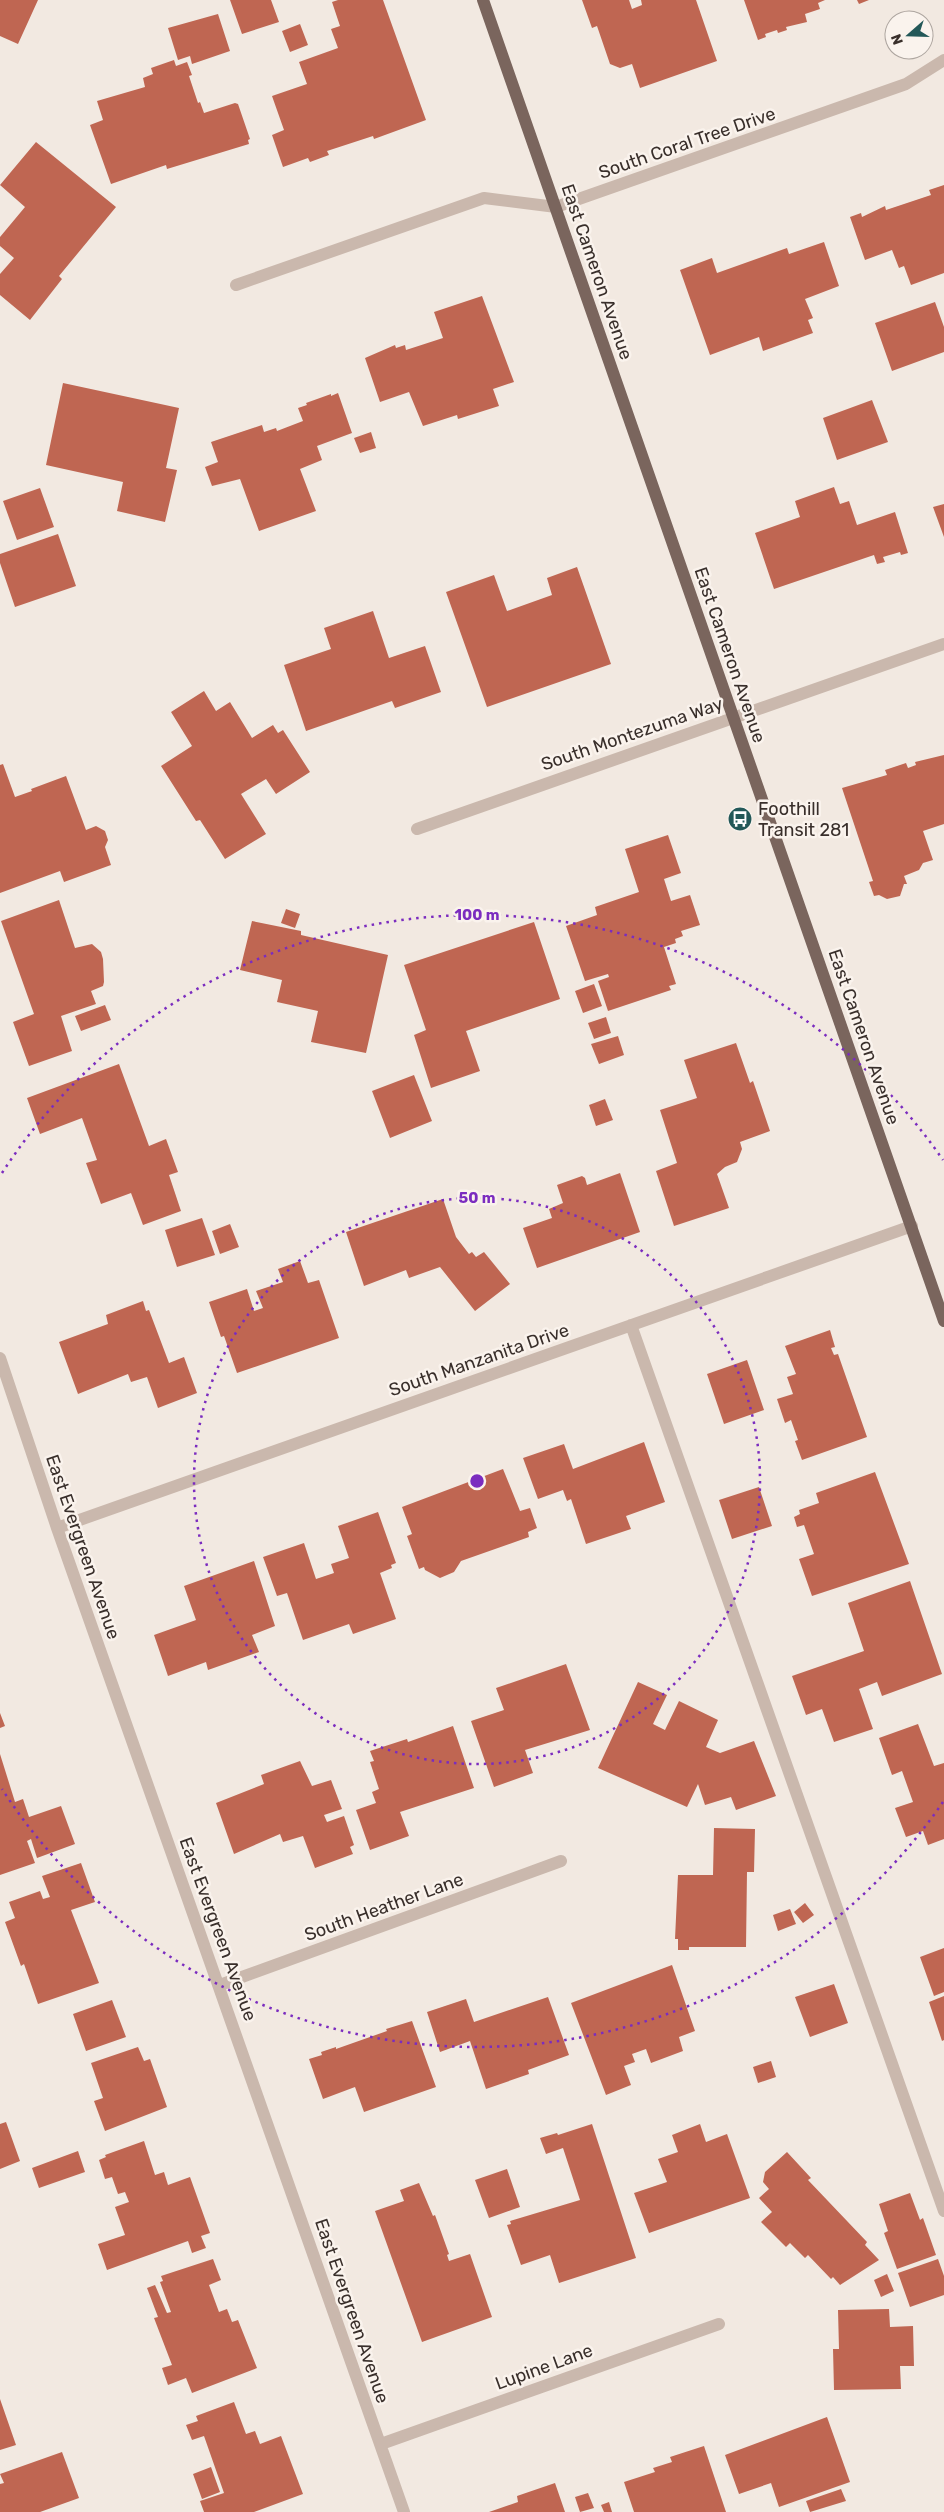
<svg xmlns="http://www.w3.org/2000/svg" width="944" height="2512" viewBox="0 0 944 2512" font-family="Rubik,sans-serif">
<rect width="100%" height="100%" fill="#f2e9e1"/>
<path fill="#bf6652" d="M0,0H38L18,44L0,36Z
M230,0H271L279,22L242,34Z
M338,0H383L426,120L374,139L373,136L327,151L329,155L310,162L308,158L283,167L272,135L284,130L272,96L307,84L299,62L338,48L331,29L340,26L332,2Z
M582,0H629L632,9L642,5L641,0H696L717,61L640,88L632,64L620,68L610,64L597,26L592,28Z
M744,0H825L818,3L820,9L805,14L807,22L786,27L787,30L778,33L777,30L765,34L766,37L758,40Z
M857,0H869L859,4Z
M218,14L230,51L192,64L190,56L178,60L168,28Z
M300,24L308,45L290,52L282,31Z
M174,60L176,66L187,62L192,75L189,76L198,103L200,102L204,113L235,103L238,104L250,139L248,140L249,144L167,169L166,165L111,184L90,125L103,120L97,101L145,87L143,78L153,74L151,68Z
M36,142L116,207L59,276L62,279L30,320L0,295V274L14,258L0,246V237L25,207L0,185Z
M944,185V273L911,285L904,266L899,268L892,250L865,260L850,217L861,213L862,217L885,206L886,210L931,195L929,190Z
M824,242L839,286L805,299L813,318L808,320L813,333L763,351L759,337L710,355L680,270L712,258L717,273L787,248L789,254Z
M482,296L514,382L493,389L499,406L458,419L457,415L423,426L409,392L380,402L365,358L395,345L396,348L405,345L406,350L443,338L434,312Z
M935,302L944,327V352L892,371L875,323Z
M63,383L179,408L166,468L177,470L165,522L117,511L123,482L46,465Z
M338,393L352,433L317,446L322,460L300,469L316,511L259,531L240,479L212,486L205,467L218,462L211,442L262,425L264,432L276,428L277,431L303,421L298,408L307,405L306,403L331,394V396Z
M872,400L888,442L837,460L823,418Z
M371,432L376,448L360,453L354,438Z
M834,487L840,504L849,501L857,525L895,512L908,553L901,555L900,552L883,557L885,562L877,564L874,555L774,589L755,533L800,517L795,501Z
M40,488L54,527L17,540L3,501Z
M944,504V537L933,507Z
M58,534L76,586L15,607L0,563V554Z
M577,567L611,664L487,707L446,592L494,575L507,611L552,595L547,578Z
M373,611L389,658L425,646L441,692L395,708L392,701L306,731L284,665L331,649L324,628Z
M204,691L216,711L230,702L252,738L273,725L278,733L283,730L310,772L276,794L266,779L241,794L266,834L225,859L200,820L196,821L161,766L192,746L171,712Z
M944,755V824L923,831L933,860L923,863L919,870L904,876L907,884H904L900,896L887,899L879,895L874,896L869,882L873,881L842,788L887,775L885,770L906,763L908,768L916,765L915,762Z
M3,764L15,797L32,791L31,789L66,776L86,830L96,826L105,831L108,840L105,847L111,865L64,882L60,871L0,893V765Z
M668,835L681,873L664,879L671,901L690,895L700,925L681,931L683,936L675,939L676,943L664,947L676,984L669,986L671,990L608,1011L598,981L609,977L608,974L585,981L566,926L597,915L595,907L639,892L625,849Z
M59,900L75,948L92,944L101,952L103,959L104,982L103,986L91,991L96,1004L61,1016L72,1051L29,1066L13,1022L34,1014L1,921Z
M286,909L300,914L295,928L281,923Z
M252,921L301,931V935L388,955L366,1053L311,1042L318,1011L277,1002L282,980L240,970Z
M534,922L560,999L466,1031L480,1071L431,1088L414,1035L426,1030L404,965Z
M594,984L602,1006L583,1013L575,991Z
M105,1005L111,1020L81,1031L75,1016Z
M606,1017L611,1033L594,1039L588,1023Z
M618,1036L624,1055L599,1064L591,1044Z
M736,1043L750,1083L753,1081L770,1131L740,1142L742,1149L737,1162L725,1167L717,1174L729,1208L674,1226L656,1171L677,1163L660,1110L697,1098L684,1060Z
M119,1064L149,1146L166,1139L178,1172L169,1175L181,1211L143,1225L131,1193L101,1204L86,1163L97,1160L82,1118L40,1134L27,1098Z
M414,1075L432,1121L390,1138L372,1091Z
M605,1099L613,1120L596,1126L589,1105Z
M620,1173L640,1232L537,1268L523,1228L552,1218L549,1209L563,1203L557,1185L582,1176L585,1178L587,1185Z
M443,1199L456,1237L469,1254L472,1252L476,1257L484,1252L510,1284L475,1311L440,1267L409,1278L406,1270L364,1286L346,1232Z
M202,1218L215,1255L177,1267L165,1230Z
M230,1224L239,1247L220,1254L212,1231Z
M300,1261L308,1283L319,1280L339,1338L237,1373L224,1336L221,1337L209,1302L247,1289L254,1311L263,1308L256,1291L283,1282L278,1269Z
M143,1301L146,1311L149,1310L169,1363L184,1357L197,1393L158,1408L147,1377L131,1382L128,1374L78,1394L59,1342L108,1324L106,1315Z
M830,1330L835,1347L831,1348L834,1355L838,1354L867,1437L802,1460L795,1441L798,1440L791,1420L785,1423L777,1399L793,1394L787,1377L796,1374L785,1346Z
M747,1360L764,1410L724,1424L707,1374Z
M644,1442L665,1502L626,1516L631,1529L586,1544L571,1499L567,1501L563,1490L538,1499L523,1458L564,1444L573,1469Z
M503,1469L520,1511L530,1508L537,1528L528,1532L529,1537L461,1561L454,1572L440,1578L425,1570L424,1567L419,1569L407,1536L412,1534L402,1507Z
M875,1472L909,1564L812,1596L799,1559L814,1554L804,1525L797,1527L794,1517L800,1514L799,1510L819,1503L816,1493Z
M759,1487L772,1526L732,1539L719,1500Z
M378,1512L396,1563L391,1565L392,1568L380,1573L396,1619L353,1634L349,1624L303,1640L287,1593L277,1596L263,1557L304,1543L316,1579L334,1573L331,1564L349,1558L338,1526Z
M254,1561L275,1626L252,1635L259,1652L208,1670L206,1662L168,1676L154,1635L196,1620L184,1586Z
M910,1581L942,1674L882,1696L877,1682L859,1689L873,1729L834,1742L822,1709L806,1715L792,1676L864,1651L848,1603Z
M566,1664L590,1730L525,1750L533,1773L494,1787L471,1721L504,1710L496,1688Z
M638,1682L667,1695L653,1724L665,1730L679,1701L718,1720L706,1747L720,1753L754,1741L776,1796L736,1810L731,1797L705,1805L698,1784L687,1807L598,1768Z
M0,1713L5,1726L0,1728Z
M918,1724L934,1766L944,1763V1839L928,1845L923,1831L906,1837L895,1808L913,1802L902,1771L892,1775L879,1738Z
M453,1726L474,1788L400,1812L409,1836L370,1850L356,1810L376,1803L372,1792L379,1789L370,1762L374,1761L370,1751L407,1739L408,1742Z
M0,1754L15,1802L23,1799L29,1817L61,1806L75,1844L37,1858L31,1839L27,1841L35,1863L0,1875Z
M300,1761L312,1786L331,1780L342,1809L324,1815L327,1822L344,1816L354,1845L350,1847L353,1854L315,1868L303,1836L283,1842L280,1834L234,1854L216,1803L264,1784L261,1775Z
M714,1828L755,1829L754,1872H747L746,1947H689V1950H678V1939H675L678,1875H713Z
M81,1863L95,1902L71,1910L99,1983L38,2004L24,1964L21,1966L5,1922L15,1918L9,1902L40,1891L43,1899L50,1897L42,1876Z
M805,1903L814,1915L803,1923L794,1912Z
M790,1909L796,1924L778,1931L773,1915Z
M944,1948V1992L934,1996L920,1957Z
M672,1965L695,2031L679,2037L683,2051L651,2063L646,2049L632,2054L635,2062L624,2066L631,2085L606,2095L571,2003Z
M834,1984L848,2023L810,2037L795,1997Z
M944,1996V2040L942,2041L929,2002Z
M548,1997L569,2055L528,2070L529,2074L486,2089L470,2041L440,2052L427,2012L466,1999L474,2022Z
M112,2000L126,2037L86,2051L73,2014Z
M412,2021L436,2087L364,2112L355,2087L323,2099L309,2059L322,2055L321,2052L336,2047V2049L387,2031L386,2029Z
M138,2047L144,2061L150,2059L167,2107L105,2131L94,2101L103,2098L91,2063Z
M771,2061L776,2077L758,2083L753,2067Z
M6,2122L20,2161L0,2169V2124Z
M592,2124L636,2258L559,2283L550,2255L521,2265L507,2225L511,2224L510,2221L580,2200L563,2148L546,2154L540,2138L557,2133L558,2135Z
M700,2124L706,2142L727,2134L750,2198L649,2233L634,2193L667,2182L658,2159L678,2152L672,2135Z
M144,2141L155,2175L164,2172L168,2185L190,2177L210,2233L201,2236L206,2248L192,2253L188,2241L107,2270L98,2244L125,2235L115,2207L129,2202L125,2192L118,2194L112,2177L105,2179L99,2160L106,2157L105,2155Z
M78,2151L85,2172L39,2188L32,2168Z
M787,2152L811,2178L808,2180L867,2242L865,2245L879,2260L840,2285L833,2277L831,2279L808,2255L805,2258L790,2243L786,2247L761,2222L772,2212L759,2198L769,2189L763,2182L765,2172Z
M507,2169L520,2207L489,2218L475,2180Z
M419,2183L433,2216L435,2215L449,2254L447,2255L449,2261L470,2254L492,2317L422,2342L375,2211L404,2201L400,2190Z
M910,2193L920,2220L923,2218L936,2255L897,2269L884,2233L888,2231L879,2204Z
M213,2259L221,2280L209,2285L219,2312L227,2309L232,2322L238,2320L257,2368L192,2393L186,2378L168,2385L162,2368L172,2365L154,2318L158,2317L147,2288L155,2285L167,2313L171,2312L160,2282L163,2281L161,2276Z
M938,2259L944,2276V2295L910,2307L898,2273Z
M887,2274L894,2291L881,2297L874,2280Z
M889,2309L890,2327L913,2326L914,2366H900L901,2389L834,2390L833,2349H839L838,2310Z
M0,2399L16,2445L0,2450Z
M234,2402L246,2434L255,2431L260,2444L281,2436L303,2494L254,2512H204L200,2501L224,2493L204,2436L192,2440L186,2425L198,2421L196,2416Z
M827,2417L850,2482L779,2507L771,2483L739,2494L725,2455Z
M704,2446L726,2512H634L624,2482L655,2472L653,2468L672,2462L670,2457Z
M62,2452L79,2498L40,2512H0V2484L4,2483L0,2474Z
M211,2467L220,2492L202,2499L193,2474Z
M555,2483L565,2512H489L518,2502L517,2496Z
M841,2489L846,2501L810,2512L806,2501Z
M588,2493L594,2508L580,2512L575,2497Z
M609,2502L612,2512H604L601,2505Z"/>
<g fill="none" stroke-linecap="round" stroke-linejoin="round">
<path stroke="#cab8ad" stroke-width="12" d="M236,285L484,198L556,207L906,84L944,60
M417,829L944,644
M631,1325L944,2211
M0,1358L57,1528L404,2512
M57,1528L912,1226
M220,1985L561,1861
M381,2444L719,2324"/>
<path stroke="#7a655d" stroke-width="12" d="M483,0L944,1321"/>
</g>
<g fill="none" stroke="#7b2cbf" stroke-width="2.5" stroke-dasharray="2.5 5">
<circle cx="477" cy="1481" r="283"/>
<path d="M943 1802A566 566 0 0 1 2 1789M2 1173A566 566 0 0 1 943 1160"/>
</g>
<defs>
<symbol id="bus-disc" viewBox="-11 -11 22 22"><circle r="9.5" fill="#235858" stroke="#faf3ed"/><path d="M-5-6H5V4H4V6H2V4H-2V6H-4V4H-5ZM-3.5-4V0h7V-4ZM-3.5 1.2v1.5H-2V1.2ZM2 1.2v1.5H3.5V1.2Z" fill="#fff"/></symbol>
</defs>
<g fill-rule="evenodd">
<use href="#bus-disc" x="726" y="805" width="28" height="28"/>
</g>
<g text-anchor="middle" dominant-baseline="central" stroke-width="5" stroke-linejoin="round" paint-order="stroke">
<g font-size="18" fill="#392f2b" stroke="#faf3ed">
<text transform="translate(687 143) rotate(-19)">South Coral Tree Drive</text>
<text transform="translate(597 272) rotate(71)">East Cameron Avenue</text>
<text transform="translate(730 655) rotate(71)">East Cameron Avenue</text>
<text transform="translate(632 734) rotate(-19)">South Montezuma Way</text>
<text transform="translate(864 1037) rotate(71)">East Cameron Avenue</text>
<text transform="translate(479 1360) rotate(-19)">South Manzanita Drive</text>
<text transform="translate(83 1547) rotate(71)">East Evergreen Avenue</text>
<text transform="translate(384 1907) rotate(-20)">South Heather Lane</text>
<text transform="translate(218 1929) rotate(70)">East Evergreen Avenue</text>
<text transform="translate(352 2311) rotate(71)">East Evergreen Avenue</text>
<text transform="translate(544 2367) rotate(-20)">Lupine Lane</text>
</g>
<g font-size="18" fill="#392f2b" stroke="#faf3ed" text-anchor="start">
<text x="758" y="809">Foothill<tspan x="758" dy="21">Transit 281</tspan></text>
</g>
</g>
<circle cx="477" cy="1481" r="8" fill="#7b2cbf" stroke="#faf3ed" stroke-width="2.5"/>
<g font-size="15" text-anchor="middle" font-weight="bold" fill="#7b2cbf" stroke="#faf3ed" stroke-width="5" stroke-linejoin="round" paint-order="stroke">
<text x="477" y="920">100 m</text>
<text x="477" y="1203">50 m</text>
</g>
<g transform="translate(909 35) rotate(250)"><circle r="24" fill="#faf3ed" stroke="#ada59f"/>
<path d="M0-4L9 19L0 12L-9 19Z" fill="#235858"/>
<text y="-8" font-size="14" font-weight="bold" text-anchor="middle" fill="#392f2b">N</text>
</g>
</svg>
